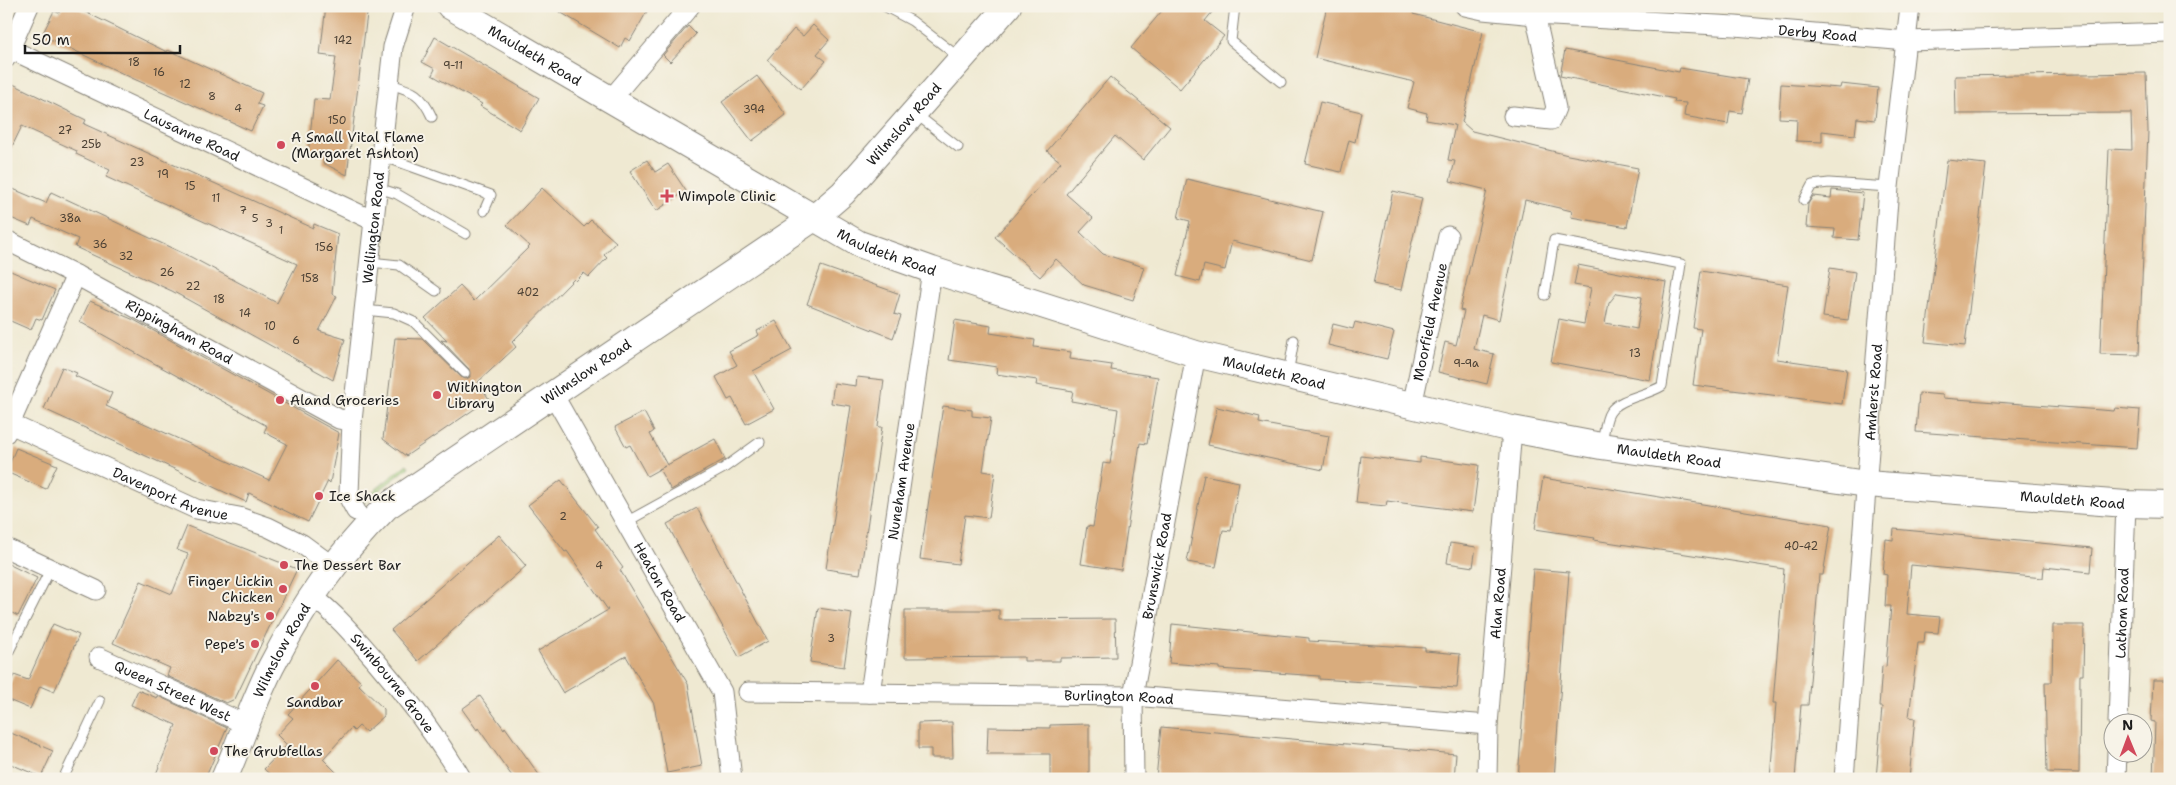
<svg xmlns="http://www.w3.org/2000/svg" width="2176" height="785" viewBox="0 0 2176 785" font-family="'Shantell Sans',sans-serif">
<rect width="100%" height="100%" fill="#f7f3e8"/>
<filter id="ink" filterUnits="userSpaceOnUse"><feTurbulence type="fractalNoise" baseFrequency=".02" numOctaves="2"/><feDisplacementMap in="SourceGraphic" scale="10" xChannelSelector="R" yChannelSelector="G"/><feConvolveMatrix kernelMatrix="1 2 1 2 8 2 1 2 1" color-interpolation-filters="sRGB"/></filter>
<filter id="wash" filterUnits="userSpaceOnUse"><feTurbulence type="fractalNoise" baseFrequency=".0096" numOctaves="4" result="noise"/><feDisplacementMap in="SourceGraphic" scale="20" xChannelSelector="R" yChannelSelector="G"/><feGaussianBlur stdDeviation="1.12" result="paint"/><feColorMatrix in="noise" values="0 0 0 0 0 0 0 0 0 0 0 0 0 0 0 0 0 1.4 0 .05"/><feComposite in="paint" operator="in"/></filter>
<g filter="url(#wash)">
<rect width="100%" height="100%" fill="#efe9d2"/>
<path fill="#9ecb78" stroke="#5d744a" d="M407,464L409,467L361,505L359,503Z"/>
<g id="blocks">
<path fill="#d9ac7d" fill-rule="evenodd" d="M63,6H73L167,52L168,50L262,93L257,104L263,106L251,131L134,79L42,35L54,11L59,13Z
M326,6H368L347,175L323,163L324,156L308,154L314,99L330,100L336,57L320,55Z
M550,6H650L630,41L625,38L620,48Z
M1166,6H1217L1205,21L1224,36L1180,89L1131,48Z
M1327,6H1400L1414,10L1413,14L1483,32L1462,122L1472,131L1568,155L1638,168L1627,227L1571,217L1572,211L1525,200L1499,320L1482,315L1474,349L1494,354L1487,384L1438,372L1445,342L1456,345L1464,311L1460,310L1487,190L1450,181L1455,161L1448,160L1455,125L1426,120L1427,113L1407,108L1414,82L1315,58Z
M813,25L829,40L817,54L826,61L801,89L767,60L794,29L803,36Z
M688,26L696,34L670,62L663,55Z
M435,37L539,98L520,130L480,106L482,104L432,75L435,69L422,62Z
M1565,50L1679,72L1680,68L1748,79L1742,113L1730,111L1728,124L1684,116L1686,103L1674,102L1675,99L1560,76Z
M2146,73L2148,131L2139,355L2100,354L2109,149L2132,150L2131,113L1956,114L1955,76Z
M757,76L786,115L752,141L722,102Z
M1110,77L1170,127L1143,160L1115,136L1066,194L1093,218L1080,232L1103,254L1144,267L1133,300L1084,285L1056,259L1040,277L995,237L1061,162L1047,151Z
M13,84L86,120L84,124L313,228L314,224L338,234L332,294L337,296L319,331L345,339L333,380L172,291L75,247L78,239L33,219L30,226L6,216V186L46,203L51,192L191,257L277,303L297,264L106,177L110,170L76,154L77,151L22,126L6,159V100Z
M1781,84L1840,88L1841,84L1878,88L1875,120L1857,118L1855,135L1822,131V142L1796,141L1797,119L1779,118Z
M1320,102L1361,112L1355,142L1349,140L1341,172L1305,164Z
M647,160L655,172L668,164L686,191L656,211L630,171Z
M1947,160L1986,164L1965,346L1925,342Z
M1187,179L1323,212L1312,260L1232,241L1225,270L1204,265L1200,282L1177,276L1190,221L1178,218Z
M542,188L584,227L591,220L616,242L604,255L607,258L589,277L584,273L576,281L574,279L512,342L516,347L478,382L489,399L406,456L383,439L395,338L422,339L461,377L466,379L470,377L469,369L441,340L447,341L425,318L460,286L474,301L530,246L507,225Z
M1832,190L1863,193L1858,240L1834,238L1835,229L1806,227L1808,204L1813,196L1831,198Z
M1393,191L1422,198L1401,290L1373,284Z
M1578,265L1666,282L1650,380L1551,362L1559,319L1584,324L1591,288L1574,285ZM1617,293L1642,297L1637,329L1605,323L1609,303Z
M821,266L900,294L894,314L901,316L893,338L807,304Z
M1830,268L1855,272L1848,320L1823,317Z
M6,269L55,290L42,320L36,318L31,330L6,319Z
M1701,271L1788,285L1777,359L1847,369L1842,404L1693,385L1701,329L1693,328Z
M90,301L134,320L339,433L330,483L328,481L308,522L249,493L246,502L44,409L62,367L77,373L75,376L112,393L106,406L269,480L287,444L264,432L267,426L80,322Z
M955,320L991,326L990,333L1035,340L1034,347L1071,352L1070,359L1112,365L1111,370L1158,377L1147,444L1140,443L1121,570L1081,564L1087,526L1093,527L1103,463L1110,464L1118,409L1071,401L1073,391L1036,385L1037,380L996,374L997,367L949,360Z
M776,321L792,350L753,371L774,409L746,424L732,398L728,400L716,377L737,365L729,351L759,335L757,331Z
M1355,322L1394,332L1387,359L1328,345L1333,324L1353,329Z
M857,377L884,380L878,427H882L860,574L826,569L851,406L831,403L834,383L856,386Z
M1919,393L1943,395V398L2114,411L2115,408L2140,410L2137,448L1916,432Z
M943,406L972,410V416L991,418L983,471L995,473L989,518L965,515L958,564L920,559Z
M1217,407L1260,417L1259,423L1329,436L1323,470L1208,445Z
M644,412L654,431L650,434L667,465L715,439L725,459L671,490L659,469L665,466L647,476L630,445L626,447L615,427Z
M16,448L57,465L46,489L6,472Z
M1361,456L1420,463V457L1479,465L1473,512L1387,501L1386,506L1356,503Z
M1204,475L1239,482L1231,531L1223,530L1216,567L1187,562Z
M1543,478L1831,525L1823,575H1819L1808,705H1801L1795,779H1770L1776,703H1773L1784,569L1594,540L1595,538L1535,529Z
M561,480L598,527L595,529L623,568L620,570L688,684L702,766L667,773L654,704L626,656L563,693L538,651L608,610L567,551L565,552L528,505Z
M697,508L768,641L739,657L667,524Z
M187,526L297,569L235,699L226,703L167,676L170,668L113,643L141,581L172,594L188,554L177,550Z
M1894,529L2092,548L2090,572L2044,567L2043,578L1911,565L1907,614L1940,617L1938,633L1925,632L1924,643H1918L1909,717L1915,718L1909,779H1876L1882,707H1879L1882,666L1886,667L1891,606H1885L1887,575L1883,574L1886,539L1893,540Z
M499,535L526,566L418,661L391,630Z
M1450,543L1476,547L1473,567L1447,563Z
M6,563L37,578L18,616L6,610Z
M1533,569L1569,572L1554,779H1518Z
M818,608L852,613L844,667L810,662Z
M905,610H999V620L1115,619L1116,657L1060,658V661H1024V657L905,658Z
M53,624L79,635L54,692L40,686L30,709L6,699V693L14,675L28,680Z
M1172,624L1309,638V641L1425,648V651L1460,654L1457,688L1319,679V676L1219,669V667L1169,663Z
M2053,625H2084L2083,675H2080L2079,773L2047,772L2045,682H2052Z
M337,660L361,682L359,685L384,709V716L366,732L359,726L354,731L351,728L323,759L343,779H275L264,769L287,745L277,735L293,718L288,714Z
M2153,680H2170V779H2153L2155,722L2151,721Z
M138,690L157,698L158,696L227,728L205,779H154L176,725L131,705Z
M480,696L504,729L505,727L542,779H514L478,728L477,730L462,709Z
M952,722L953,758H931V749H918V723Z
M1089,724V779H1050V754H987L988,727L1050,728V725Z
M1161,727L1456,754L1454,779H1156Z
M11,733L53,751L41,777L6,762V745Z"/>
</g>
</g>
<g filter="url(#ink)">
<use href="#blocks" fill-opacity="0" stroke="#868277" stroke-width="1"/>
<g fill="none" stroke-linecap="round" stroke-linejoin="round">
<defs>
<path id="lane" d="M884,6L912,21L960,58
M1235,6L1231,41L1281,82
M390,84C413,91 421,93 432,117
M916,114L958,147
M382,156L491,195L484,211
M378,188L397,194L466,234
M1804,200L1812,185L1829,183L1889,187
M370,262L399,265L436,291
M1545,295L1554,240L1681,264L1662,386C1646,396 1621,397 1610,412C1605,419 1604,434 1602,443
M364,310L394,313L414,322L465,373
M1288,374L1294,340
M626,522L724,468L760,442
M6,657L50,570
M63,779L100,701"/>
<g id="street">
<path id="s1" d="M1465,6L1483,10L1535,15L1735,26L1907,41L2170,33"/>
<path id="s2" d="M10,49L374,221"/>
<path d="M6,58L29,6"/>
<path d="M611,99L690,6"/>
<path d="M1513,116L1551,120L1556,108L1535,15"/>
<path id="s3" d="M6,240L76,275L339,419L352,421"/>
<path id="s4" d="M554,396L722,692L732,779"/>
<path id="s5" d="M1412,406L1448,236"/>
<path id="s6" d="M6,422L196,509L239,517L268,527L302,544L332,566"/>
<path d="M6,433L76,275"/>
<path id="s7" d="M356,511L350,500L349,493L352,421L393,47L406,6"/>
<path d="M6,548L96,590"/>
<path id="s8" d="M312,596C336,614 356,638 376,661C408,698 437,737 462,779"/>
<path id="s9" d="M99,657L247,725"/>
<path id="s10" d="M748,692L1133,696L1488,725"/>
<path id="s11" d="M870,693L932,270"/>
<path id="s12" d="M2118,722L2126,504"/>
<path id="s13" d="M1134,779L1133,696L1196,354"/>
<path id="s14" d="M1487,779L1488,725L1512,429"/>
<path id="s15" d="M1844,779L1889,187L1910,6"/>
<path d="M2116,779L2117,752"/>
</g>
<g id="secondary">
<path id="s16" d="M450,6L859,244L932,270L1196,354L1512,429L1601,446L1867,484L2126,504L2170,505"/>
<path id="s17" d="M224,779C240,742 253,703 271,667C303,605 336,557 386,507L814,218L843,193L1008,6"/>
</g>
</defs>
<use href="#lane" stroke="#868277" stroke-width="11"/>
<use href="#street" stroke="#868277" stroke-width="21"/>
<use href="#secondary" stroke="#868277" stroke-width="28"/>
<use href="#lane" stroke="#fff" stroke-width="9"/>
<use href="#street" stroke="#fff" stroke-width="19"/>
<use href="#secondary" stroke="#fff" stroke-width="26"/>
</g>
</g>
<g fill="#d1495b" stroke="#f7f3e8" stroke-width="2">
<circle cx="281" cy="145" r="5"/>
<path d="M664.5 188.5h5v5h5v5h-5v5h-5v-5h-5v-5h5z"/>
<circle cx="437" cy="395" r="5"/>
<circle cx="280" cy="400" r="5"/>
<circle cx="319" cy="496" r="5"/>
<circle cx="284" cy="565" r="5"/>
<circle cx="283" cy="589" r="5"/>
<circle cx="270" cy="616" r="5"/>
<circle cx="255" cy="644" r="5"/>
<circle cx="315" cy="686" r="5"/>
<circle cx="214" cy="751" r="5"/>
</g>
<g text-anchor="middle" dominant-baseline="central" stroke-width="4" stroke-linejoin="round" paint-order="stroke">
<g font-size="11" fill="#4b4034">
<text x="343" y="40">142</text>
<text x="134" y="62">18</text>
<text x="453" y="65">9-11</text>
<text x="159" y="72">16</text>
<text x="185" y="84">12</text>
<text x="212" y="96">8</text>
<text x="238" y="108">4</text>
<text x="754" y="109">394</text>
<text x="337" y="120">150</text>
<text x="65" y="130">27</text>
<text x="91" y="144">25b</text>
<text x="137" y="162">23</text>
<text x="163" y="174">19</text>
<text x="190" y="186">15</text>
<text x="216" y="198">11</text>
<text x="243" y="210">7</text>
<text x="70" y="218">38a</text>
<text x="255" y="218">5</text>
<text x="269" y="223">3</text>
<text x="281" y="230">1</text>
<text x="100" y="244">36</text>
<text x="324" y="247">156</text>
<text x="126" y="256">32</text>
<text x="167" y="272">26</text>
<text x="310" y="278">158</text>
<text x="193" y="286">22</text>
<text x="528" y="292">402</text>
<text x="219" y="299">18</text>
<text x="245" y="313">14</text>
<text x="270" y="326">10</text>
<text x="296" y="340">6</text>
<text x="1635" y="353">13</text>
<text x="1466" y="363">9-9a</text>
<text x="563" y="516">2</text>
<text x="1801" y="546">40-42</text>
<text x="599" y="565">4</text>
<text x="831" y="638">3</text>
</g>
<g font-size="14" fill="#1c1c1c" stroke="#f7f3e8">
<text stroke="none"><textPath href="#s1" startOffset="354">Derby Road</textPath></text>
<text stroke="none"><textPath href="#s16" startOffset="98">Mauldeth Road</textPath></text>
<text stroke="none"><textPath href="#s17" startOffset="966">Wilmslow Road</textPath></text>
<text stroke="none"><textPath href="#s2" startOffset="201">Lausanne Road</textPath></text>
<text stroke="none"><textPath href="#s7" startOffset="286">Wellington Road</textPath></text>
<text stroke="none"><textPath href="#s16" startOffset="502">Mauldeth Road</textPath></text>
<text stroke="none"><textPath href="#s5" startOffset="86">Moorfield Avenue</textPath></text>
<text stroke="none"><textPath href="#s3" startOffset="196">Rippingham Road</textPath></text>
<text stroke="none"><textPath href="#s17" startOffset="561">Wilmslow Road</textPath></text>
<text stroke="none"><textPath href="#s16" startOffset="908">Mauldeth Road</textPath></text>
<text stroke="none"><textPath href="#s15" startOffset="388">Amherst Road</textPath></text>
<text stroke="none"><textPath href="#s16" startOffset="1312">Mauldeth Road</textPath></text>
<text stroke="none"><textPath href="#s11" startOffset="214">Nuneham Avenue</textPath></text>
<text stroke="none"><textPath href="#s6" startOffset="180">Davenport Avenue</textPath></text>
<text stroke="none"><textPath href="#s16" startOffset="1718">Mauldeth Road</textPath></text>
<text stroke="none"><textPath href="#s13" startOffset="215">Brunswick Road</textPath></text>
<text stroke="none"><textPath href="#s4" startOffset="214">Heaton Road</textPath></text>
<text stroke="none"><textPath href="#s14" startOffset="176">Alan Road</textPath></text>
<text stroke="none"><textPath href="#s12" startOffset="109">Lathom Road</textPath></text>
<text stroke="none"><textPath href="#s17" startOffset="141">Wilmslow Road</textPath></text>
<text stroke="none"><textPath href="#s8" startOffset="119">Swinbourne Grove</textPath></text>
<text stroke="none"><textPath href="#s9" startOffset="81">Queen Street West</textPath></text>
<text stroke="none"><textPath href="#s10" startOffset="371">Burlington Road</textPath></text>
</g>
<g font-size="14" fill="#1c1c1c" stroke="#f7f3e8" text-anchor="start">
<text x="291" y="137">A Small Vital Flame<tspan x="291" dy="16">(Margaret Ashton)</tspan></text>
<text x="678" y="196">Wimpole Clinic</text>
<text x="447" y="387">Withington<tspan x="447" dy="16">Library</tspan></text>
<text x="290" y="400">Aland Groceries</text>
<text x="329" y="496">Ice Shack</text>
<text x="294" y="565">The Dessert Bar</text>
<text x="273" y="581" text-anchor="end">Finger Lickin<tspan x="273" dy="16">Chicken</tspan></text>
<text x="260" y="616" text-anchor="end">Nabzy's</text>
<text x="245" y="644" text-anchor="end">Pepe's</text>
<text x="315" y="702" text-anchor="middle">Sandbar</text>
<text x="224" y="751">The Grubfellas</text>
</g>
</g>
<rect width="2176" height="785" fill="none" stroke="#f7f3e8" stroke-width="25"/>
<g transform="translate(2128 738) rotate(359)"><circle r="24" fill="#f7f3e8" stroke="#9f9d96"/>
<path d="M0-4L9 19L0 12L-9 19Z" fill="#d1495b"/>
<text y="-8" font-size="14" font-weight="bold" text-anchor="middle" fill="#1c1c1c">N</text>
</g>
<path d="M25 45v8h155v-8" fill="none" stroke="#1c1c1c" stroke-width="2.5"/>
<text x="32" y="45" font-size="15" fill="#1c1c1c" stroke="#f7f3e8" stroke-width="4" paint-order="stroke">50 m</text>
</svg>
